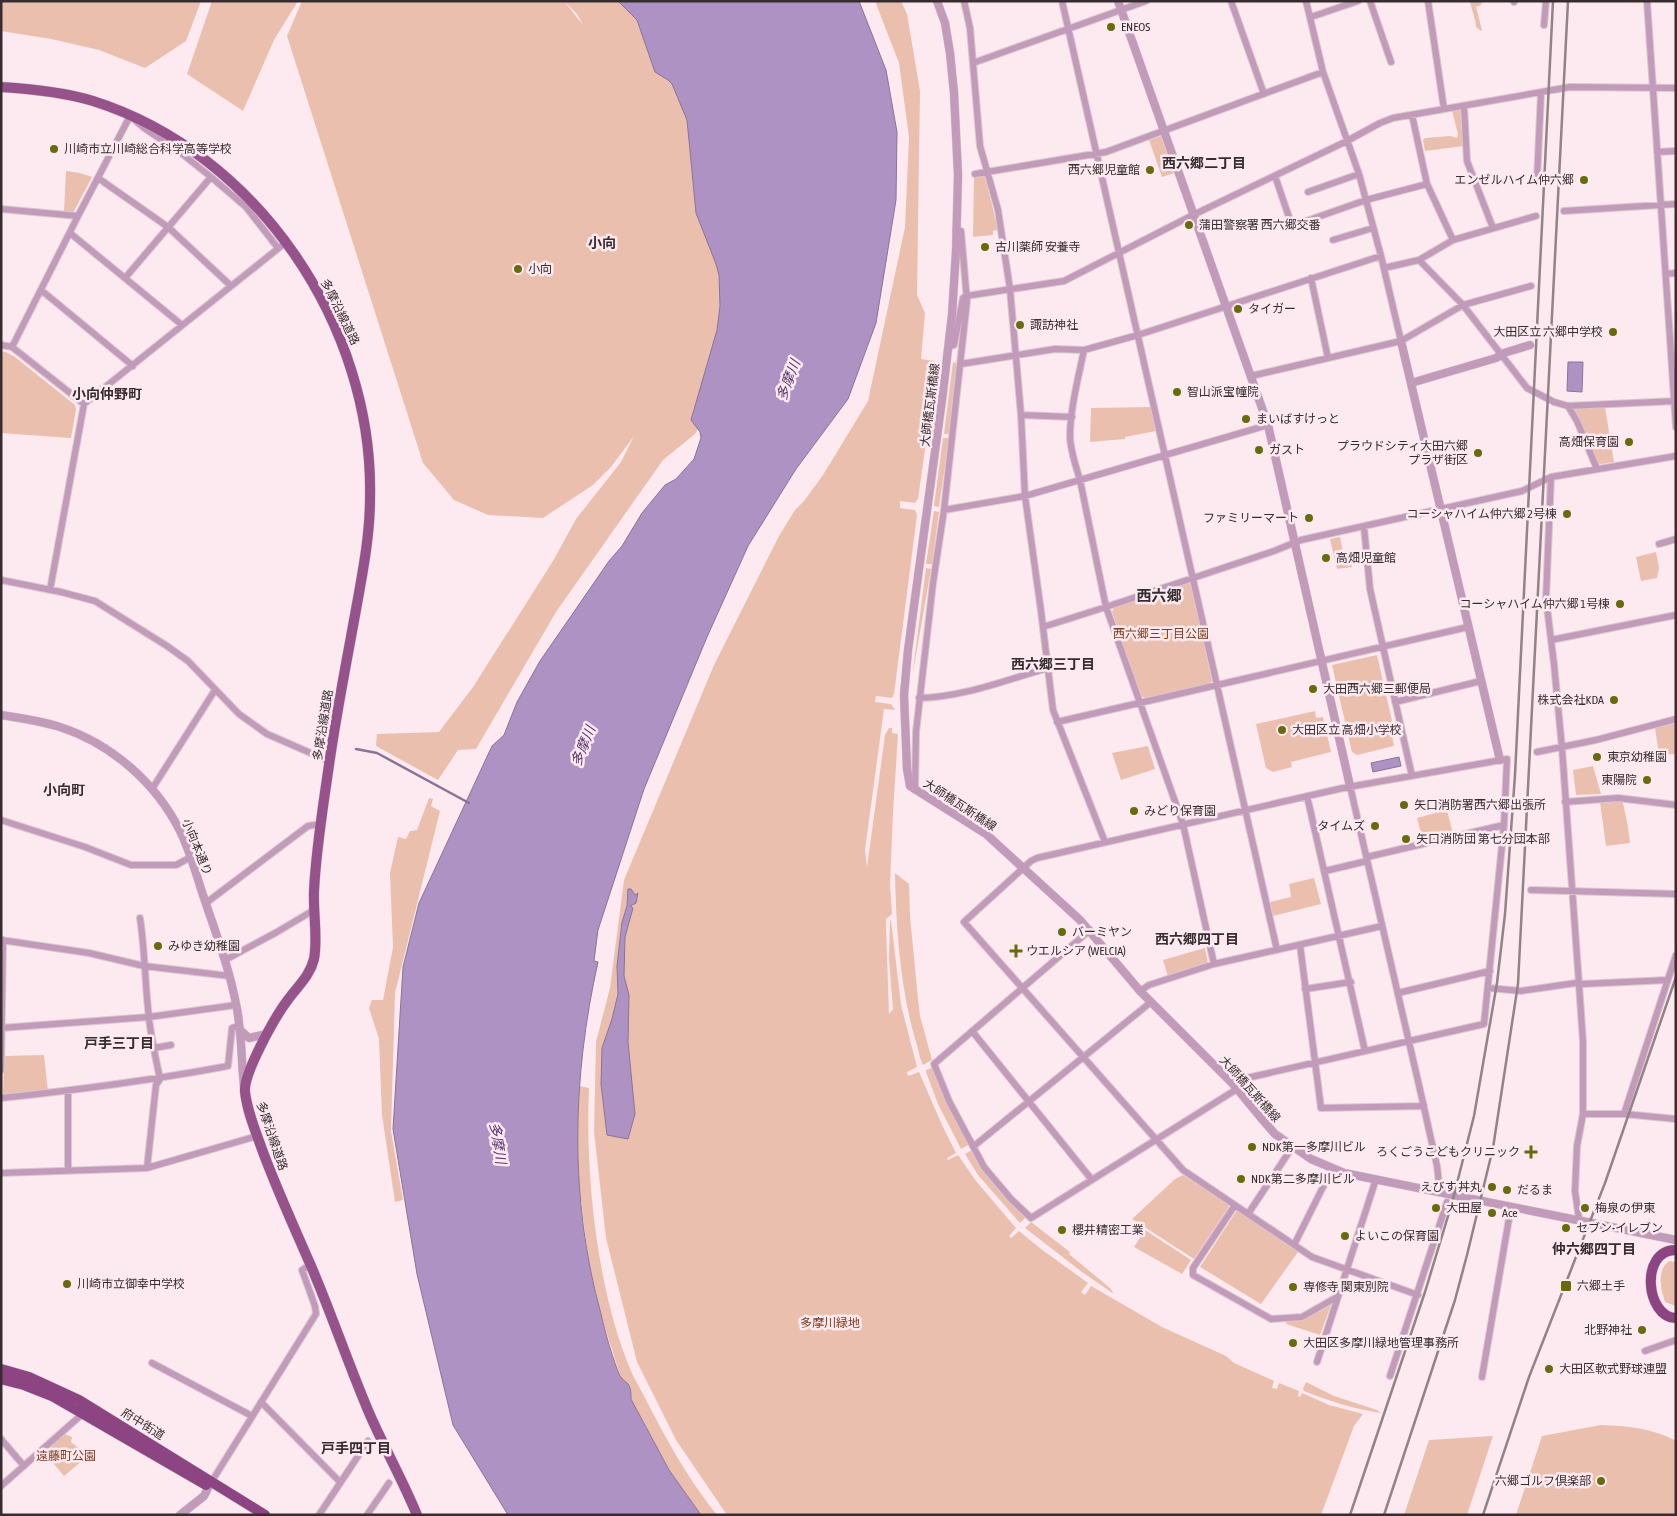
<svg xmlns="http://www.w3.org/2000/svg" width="1677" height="1516" viewBox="0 0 1677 1516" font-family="'Asap Condensed','Noto Sans JP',sans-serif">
<rect width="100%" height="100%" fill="#fceaf0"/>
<path fill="#ebbfae" d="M1,1H201L186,41L145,68L99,50L51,39L1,31Z
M212,1H298L274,40L243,111L187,74Z
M302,1H564L583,25L577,14L564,1H646L753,131L727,378L695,434L663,460L556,612L476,749L458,750L438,780L376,746L377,734L439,732L473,687L553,561L576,519L621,462L634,436L611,467L593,485L543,518L488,515L454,500L423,463L287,36Z
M875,1H901L907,14L920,91L917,295L925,313L921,359L935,361L937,365L918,499L915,503L900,501V508L915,510L917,515L894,694L892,698L876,696L875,702L891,704L895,710L884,709L865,850L867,868L885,735L889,728H892V733L898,734L893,813L890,885L892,914L886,919V926L889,1014L893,1009L889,959L890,921L891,920L901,1005L917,1067L907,1072L908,1076L919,1072L942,1125L956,1153L947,1158L948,1160L958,1155L976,1181L1016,1228L1009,1236L1011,1238L1019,1231L1041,1249L1088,1283L1081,1292L1085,1295L1091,1286L1162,1327L1226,1356L1234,1363L1274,1381L1272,1388L1277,1389L1279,1383L1299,1391L1298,1396L1300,1397L1302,1393L1329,1405L1363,1414L1354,1426L1321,1515H727L676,1440L637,1362L606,1238L594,1132L596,1042L610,988L624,880L714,665L779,536L795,510L804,501L823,475L868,401L905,227L909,137L899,63Z
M1470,1L1482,2L1481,5L1476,7L1482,30L1481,31L1476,27C1476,18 1471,10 1470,1Z
M1462,109L1464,146L1425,151L1423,140L1425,138L1450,136L1457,138L1458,134L1452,111Z
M1161,136L1174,173L1162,177L1149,140Z
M66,171L80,173L92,177L73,213L64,212Z
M985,176L998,230L993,231V235L973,237L974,177Z
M1,351L6,352L15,357L75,405L76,410L71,438L1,433Z
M953,362L956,363L957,368L949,434H944Z
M1151,407L1156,431L1125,437V439L1090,442L1091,408Z
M1572,407H1605L1614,462L1601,464L1596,463Z
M943,438H949L939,507L934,506Z
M934,511L939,512L932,564H926Z
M1340,537L1343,552L1349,551L1352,567L1337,569L1330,539Z
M1656,552L1659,568L1657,578L1641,581L1636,557Z
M926,568L931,569L913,672V670Z
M1188,583L1191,585L1212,681L1209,684L1145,698L1141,696L1112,612L1114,608Z
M1377,655L1395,734L1392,735L1394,746L1357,755L1352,752L1332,665Z
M1315,711L1316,718L1323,717L1331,752L1291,762L1292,767L1273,772L1266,768L1256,724Z
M1676,723V754L1659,755L1655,728Z
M1148,746L1155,769L1121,780L1112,753Z
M1593,766L1601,794L1576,795L1573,770Z
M429,798L433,799L431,806L440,811L395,993L391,1131L403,1200L395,1202L382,1115L379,1039L369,1008L372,1000H383L393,947L390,873L398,837L406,839L410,831L417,830Z
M1619,800L1623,803L1628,827L1630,843L1606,846L1600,802Z
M1447,810L1453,834L1423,841L1417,818Z
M895,873L909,884L910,916L918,999L920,1016L932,1060L923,1065C919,1057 918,1047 915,1039C900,986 896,928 895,873Z
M1314,878L1321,904L1273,916L1270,902L1291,897L1289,884Z
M1205,948L1208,964L1168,977L1163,960Z
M44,1055L48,1092L3,1095L4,1056Z
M932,1068L947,1104L970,1144L961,1149L938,1104L926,1072V1070Z
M579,1086L589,1088C585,1175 597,1291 631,1371C635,1381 641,1389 645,1398C666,1439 688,1479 717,1515H701L669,1470L631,1398L630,1387L621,1378L601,1315L589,1266L579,1184L577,1137Z
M972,1150C986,1177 1005,1196 1026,1217L1020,1223L978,1175L965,1154Z
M1183,1175L1230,1205L1194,1259L1132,1219L1175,1179Z
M1237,1210L1298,1252L1261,1304L1200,1267Z
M1031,1222L1070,1252L1069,1254L1110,1288L1114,1294L1082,1272L1025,1228Z
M1145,1230L1191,1260L1182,1274L1134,1247Z
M1669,1261L1676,1262V1306L1665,1302C1661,1289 1656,1271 1669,1261Z
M1331,1305L1320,1335L1286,1324L1287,1321L1303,1320Z
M1306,1382L1334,1396L1377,1410L1381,1413C1354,1409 1329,1401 1304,1391L1303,1389Z
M1601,1425C1626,1426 1653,1428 1676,1441V1515H1516L1542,1436Z
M64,1434L72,1437L71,1442L88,1456L64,1476L44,1452Z
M1493,1436L1467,1515H1404L1429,1440Z"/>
<path fill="#af92c4" stroke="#8b7397" d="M618,1H859L886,70L897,132L896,200L876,323L848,399L796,469L748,546L707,637L644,789L598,930L594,961L598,962C572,1078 569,1199 601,1314C605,1332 613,1360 620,1376C622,1379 625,1381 628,1384C631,1388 631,1394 631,1399L669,1470L701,1515H508L453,1425L417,1274L393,1129L403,967L419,903L492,746L504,735L517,702L540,661L609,561L622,546L642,513L665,485L676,479L694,459L701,438L700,432L691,420L717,330L720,306L719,275L716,264L696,213L687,120L672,84L668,80L655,72L637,20Z
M1568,362H1583L1582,392L1567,391Z
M1399,757L1401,766L1373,772L1371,763Z
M628,889H631L635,895L638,893L636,903L630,906L633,908L625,937L624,976L629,995L628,1042L635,1114L628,1139L607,1135L601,1084L602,1048L612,1019L618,994L617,966L622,922L627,906Z"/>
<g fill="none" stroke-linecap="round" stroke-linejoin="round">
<path stroke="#8b7397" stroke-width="2.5" d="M356,749L377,753L469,803"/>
<defs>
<path id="minor" d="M964,1L970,28L980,146L998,210L1010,289L1021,415L1025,496L1041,611L1053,710L1105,842
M1062,1L1277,950
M1231,1L1264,94
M1306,1L1323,72L1359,174L1381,256L1401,341
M1370,1L1391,62
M1428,1L1444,109
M1514,1V2
M1647,1L1676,427
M1311,17L1358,1
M1544,25L1546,1
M973,63L1146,1
M1464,106L1467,161L1493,228
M1412,115L1427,184L1453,240
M1657,152L1676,151
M975,174L1106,152L1323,72
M1275,176L1292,226L1366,200L1427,184
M211,177L246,207L278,248
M98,178L168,227L230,285
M1537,180L1541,93
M1308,192L1359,174
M1,209L78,216L12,347
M1564,211L1676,204
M78,216L130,116L144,128L181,153L211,177L125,278
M70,233L182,325
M1333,240L1373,228
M1419,260L1453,240L1536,216
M1384,268L1419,260L1463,305L1527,388L1554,402L1568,406L1676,401
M1666,274L1676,273
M1311,278L1328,358
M41,290L133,366
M966,296L1064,281L1193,215L1347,141L1380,123L1393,118L1570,87L1676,88
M1,345L12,347L84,404L285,243
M948,347L954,345L963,298L966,296
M1084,350C1078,379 1070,409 1070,438C1071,452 1076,467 1080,480L1106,607L1183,824L1214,964
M961,364L1055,349L1084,350L1138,335L1381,256
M1251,376L1401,341L1463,305L1531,286
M1568,406L1577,421L1597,469
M1021,415L1072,417
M1551,477L1546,599L1554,664L1562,748L1579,984L1583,1042V1114L1577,1146L1575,1191L1579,1219
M944,510L1025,496L1268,425
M1364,527L1370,589L1412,776
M1659,544L1676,539
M1,580L61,592L95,601L167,646L188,661L239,714L267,734L329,761
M50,590L84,404
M1043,627L1106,607L1274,551L1301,540L1522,491L1551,477L1676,456
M1551,640L1676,615
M919,698C963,697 1006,680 1048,668
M1395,702L1481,681
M1057,722L1468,627
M1537,752L1596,740L1676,719
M1350,786L1421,1094L1437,1166L1440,1192
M152,789L215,690
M915,790L916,732L933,583L944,510L967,301L961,231L956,230
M1307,796L1365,1051
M1565,802L1618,798L1676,805
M1,820L85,847L131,865H176L191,857
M1367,857L1504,825
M1325,871L1367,861
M1531,890L1676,894
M206,903L308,826L321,824
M140,918C145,951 145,985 149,1018C151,1038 156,1059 160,1079L156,1085L147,1168
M1090,930L934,1064L949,1101L984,1167L1011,1199L1031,1218L1237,1089
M1,940L89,953L144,966L230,976
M1300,945L1321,1108L1424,1106
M225,960L277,932L314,910
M1489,988L1521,991L1576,983L1583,984L1667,980
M1305,989L1351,982
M1140,991L1149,985L1214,964L1382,926
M1398,993L1490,971
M1,1028L149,1017L236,1005
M972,1031L1092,1180
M154,1048L171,1045
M1,1070L3,940
M1233,1084L1239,1080L1247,1078L1484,1024L1504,825L1507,759L1343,788L1037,858L1031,861L964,922L1183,1170L1312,1257L1418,1295
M68,1091V1170
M1,1098C78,1090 153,1080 228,1066L232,1028L239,1026
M1583,1114H1624L1676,1119
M1624,1114L1676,955
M974,1146L1151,1002
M1,1173L147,1168L257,1136
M1235,1205L1193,1268V1275L1271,1319L1302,1317L1337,1297
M1248,1214L1293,1146
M1294,1245L1332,1169
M1645,1351L1676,1340
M1317,1362L1376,1179
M152,1363L252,1416
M1390,1376L1447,1202
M1482,1377L1511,1207
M261,1402L340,1482
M1,1439L24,1466
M212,1481L316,1314L315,1306L302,1270L310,1265
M1,1486L79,1417L83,1410
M319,1515L368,1441
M367,1515L389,1483"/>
<path id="tertiary" d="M937,1L945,23L950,53L954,93L958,175L956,251L952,315L942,400L908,650L904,695L907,769L910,786L986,834L1080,920L1140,991L1233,1084L1261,1118L1275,1134L1311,1159L1344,1173L1676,1240
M1118,1L1268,425L1350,786
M1401,341L1500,760
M1411,383L1496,358L1504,353L1530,345
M1,715C21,718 41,721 60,727C112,744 156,783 180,831C190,851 196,874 203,895C215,931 229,967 236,1004C242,1031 241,1059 244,1086
M240,1030L249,1038L267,1034
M180,1515L204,1496L211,1482"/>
<path id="primary" d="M1,87C32,89 64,92 93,101C258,153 374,327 370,498C370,537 362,576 355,615C346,665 336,715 329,765C323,807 316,849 314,891C313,913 318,938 314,959C310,976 297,987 287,1001C275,1017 243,1074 245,1092C247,1109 253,1125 259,1141C274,1184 293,1224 311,1266C332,1315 349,1366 370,1415C385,1449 403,1481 417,1515"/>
<path id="trunk" d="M1676,1250C1639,1250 1646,1318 1676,1318
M1,1369L29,1377L79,1400L265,1515
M1,1379L24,1385L52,1396L206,1485"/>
</defs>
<use href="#minor" stroke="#d9c8cd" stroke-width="8"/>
<use href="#tertiary" stroke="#d9c8cd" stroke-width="9"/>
<use href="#primary" stroke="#d9c8cd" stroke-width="11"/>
<use href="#trunk" stroke="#d9c8cd" stroke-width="11"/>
<use href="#minor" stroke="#c19bb9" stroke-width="6"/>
<use href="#tertiary" stroke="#c19bb9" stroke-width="8"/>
<use href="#primary" stroke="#96528a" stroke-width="10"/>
<use href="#trunk" stroke="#8d4482" stroke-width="10"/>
<path stroke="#918387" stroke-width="2.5" d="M1350,1515L1425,1292L1452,1203L1474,1116L1497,983L1505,914L1515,775L1553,1
M1384,1515L1455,1300L1467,1255L1493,1148L1518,984L1568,1
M1483,1515L1529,1377L1605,1183L1676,977"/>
</g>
<g fill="#686b0b" stroke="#fceaf0" stroke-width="2">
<circle cx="1111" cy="27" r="5"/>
<circle cx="54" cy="149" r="5"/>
<circle cx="1150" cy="170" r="5"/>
<circle cx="1584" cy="180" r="5"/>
<circle cx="1189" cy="225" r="5"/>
<circle cx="985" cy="247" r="5"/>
<circle cx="518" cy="269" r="5"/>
<circle cx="1238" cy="309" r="5"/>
<circle cx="1020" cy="325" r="5"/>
<circle cx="1613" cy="332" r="5"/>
<circle cx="1177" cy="392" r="5"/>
<circle cx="1246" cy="419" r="5"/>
<circle cx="1629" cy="442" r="5"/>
<circle cx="1259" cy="450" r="5"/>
<circle cx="1478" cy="453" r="5"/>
<circle cx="1567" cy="514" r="5"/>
<circle cx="1309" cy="518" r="5"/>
<circle cx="1326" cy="558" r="5"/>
<circle cx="1620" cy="604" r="5"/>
<circle cx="1313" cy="689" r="5"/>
<circle cx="1614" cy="700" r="5"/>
<circle cx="1282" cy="730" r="5"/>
<circle cx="1597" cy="757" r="5"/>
<circle cx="1647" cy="780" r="5"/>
<circle cx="1404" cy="805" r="5"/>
<circle cx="1134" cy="811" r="5"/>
<circle cx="1375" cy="826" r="5"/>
<circle cx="1406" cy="839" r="5"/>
<circle cx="1062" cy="932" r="5"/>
<circle cx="158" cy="946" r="5"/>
<path d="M1013.5 943.5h5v5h5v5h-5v5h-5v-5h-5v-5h5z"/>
<circle cx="1252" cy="1147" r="5"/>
<path d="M1528.5 1144.5h5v5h5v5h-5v5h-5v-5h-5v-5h5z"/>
<circle cx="1241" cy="1179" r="5"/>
<circle cx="1492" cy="1187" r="5"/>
<circle cx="1507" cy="1190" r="5"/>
<circle cx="1436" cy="1208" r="5"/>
<circle cx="1585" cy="1208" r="5"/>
<circle cx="1492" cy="1213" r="5"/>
<circle cx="1566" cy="1228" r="5"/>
<circle cx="1062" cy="1230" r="5"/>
<circle cx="1345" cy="1236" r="5"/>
<circle cx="67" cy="1284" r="5"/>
<rect x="1560" y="1280" width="12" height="12" rx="2.5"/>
<circle cx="1293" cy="1287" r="5"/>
<circle cx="1642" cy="1330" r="5"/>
<circle cx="1293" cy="1343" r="5"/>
<circle cx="1549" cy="1369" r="5"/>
<circle cx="1601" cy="1481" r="5"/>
</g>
<g text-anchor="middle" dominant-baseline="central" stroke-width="5" stroke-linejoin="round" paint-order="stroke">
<g font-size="12" fill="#372c2f" stroke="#fceaf0" text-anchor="start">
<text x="1121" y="27">ENEOS</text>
<text x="64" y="149">川崎市立川崎総合科学高等学校</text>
<text x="1140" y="170" text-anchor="end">西六郷児童館</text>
<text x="1574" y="180" text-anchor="end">エンゼルハイム仲六郷</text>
<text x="1199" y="225">蒲田警察署 西六郷交番</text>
<text x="995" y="247">古川薬師 安養寺</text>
<text x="528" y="269">小向</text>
<text x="1248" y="309">タイガー</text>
<text x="1030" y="325">諏訪神社</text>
<text x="1603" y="332" text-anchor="end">大田区立 六郷中学校</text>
<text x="1187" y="392">智山派宝幢院</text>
<text x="1256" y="419">まいばすけっと</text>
<text x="1619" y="442" text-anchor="end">高畑保育園</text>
<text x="1468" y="446" text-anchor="end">プラウドシティ大田六郷<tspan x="1468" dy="14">プラザ街区</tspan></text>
<text x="1269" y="450">ガスト</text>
<text x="1557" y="514" text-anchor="end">コーシャハイム仲六郷 2号棟</text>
<text x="1299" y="518" text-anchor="end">ファミリーマート</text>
<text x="1336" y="558">高畑児童館</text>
<text x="1610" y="604" text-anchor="end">コーシャハイム仲六郷 1号棟</text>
<text x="1323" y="689">大田西六郷三郵便局</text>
<text x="1604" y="700" text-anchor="end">株式会社KDA</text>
<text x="1292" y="730">大田区立 高畑小学校</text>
<text x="1607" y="757">東京幼稚園</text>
<text x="1637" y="780" text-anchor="end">東陽院</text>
<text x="1414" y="805">矢口消防署西六郷出張所</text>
<text x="1144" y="811">みどり保育園</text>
<text x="1365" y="826" text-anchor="end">タイムズ</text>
<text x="1416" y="839">矢口消防団 第七分団本部</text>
<text x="1072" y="932">バーミヤン</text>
<text x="168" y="946">みゆき幼稚園</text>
<text x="1026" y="951">ウエルシア (WELCIA)</text>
<text x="1262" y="1147">NDK第一多摩川ビル</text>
<text x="1520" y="1152" text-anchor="end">ろくごうこどもクリニック</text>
<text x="1251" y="1179">NDK第二多摩川ビル</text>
<text x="1482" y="1187" text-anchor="end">えびす 丼丸</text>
<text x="1517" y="1190">だるま</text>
<text x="1446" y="1208">大田屋</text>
<text x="1595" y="1208">梅泉の伊東</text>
<text x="1502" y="1213">Ace</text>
<text x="1576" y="1228">セブン-イレブン</text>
<text x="1072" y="1230">櫻井精密工業</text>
<text x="1355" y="1236">よいこの保育園</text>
<text x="77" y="1284">川崎市立御幸中学校</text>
<text x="1577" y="1286">六郷土手</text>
<text x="1303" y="1287">専修寺 関東別院</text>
<text x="1632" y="1330" text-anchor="end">北野神社</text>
<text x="1303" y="1343">大田区多摩川緑地管理事務所</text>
<text x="1559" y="1369">大田区軟式野球連盟</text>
<text x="1591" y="1481" text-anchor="end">六郷ゴルフ倶楽部</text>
</g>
<g font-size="12" fill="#372c2f" stroke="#fceaf0">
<text transform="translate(340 312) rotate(64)">多摩沿線道路</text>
<text transform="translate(930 405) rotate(-83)">大師橋瓦斯橋線</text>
<text transform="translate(323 725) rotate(-81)">多摩沿線道路</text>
<text transform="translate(960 805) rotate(33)">大師橋瓦斯橋線</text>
<text transform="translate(197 847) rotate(68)">小向本通り</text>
<text transform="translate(1250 1089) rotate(48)">大師橋瓦斯橋線</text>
<text transform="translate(272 1136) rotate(71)">多摩沿線道路</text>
<text transform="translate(143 1424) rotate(32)">府中街道</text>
</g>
<g font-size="12" fill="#813a1b" stroke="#fceaf0">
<text x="1161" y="634">西六郷三丁目公園</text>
<text x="830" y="1323">多摩川緑地</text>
<text x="66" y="1456">遠藤町公園</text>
</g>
<g font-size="14" font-weight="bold" fill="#372c2f" stroke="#fceaf0">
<text x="1204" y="163">西六郷二丁目</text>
<text x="602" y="243">小向</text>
<text x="107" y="394">小向仲野町</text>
<text x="1053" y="664">西六郷三丁目</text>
<text x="64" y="790">小向町</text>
<text x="1197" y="939">西六郷四丁目</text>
<text x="119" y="1043">戸手三丁目</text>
<text x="1594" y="1249">仲六郷四丁目</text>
<text x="356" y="1448">戸手四丁目</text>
</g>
<g font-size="14" font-style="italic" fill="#56316e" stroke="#fceaf0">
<text transform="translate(788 380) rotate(-69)">多摩川</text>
<text transform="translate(583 746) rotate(-68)">多摩川</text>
<text transform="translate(498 1143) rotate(81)">多摩川</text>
</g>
<g font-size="15" font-weight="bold" fill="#372c2f" stroke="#fceaf0">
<text x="1159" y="595">西六郷</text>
</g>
</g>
<rect width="1677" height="1516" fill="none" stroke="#372c2f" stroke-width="5"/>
</svg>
